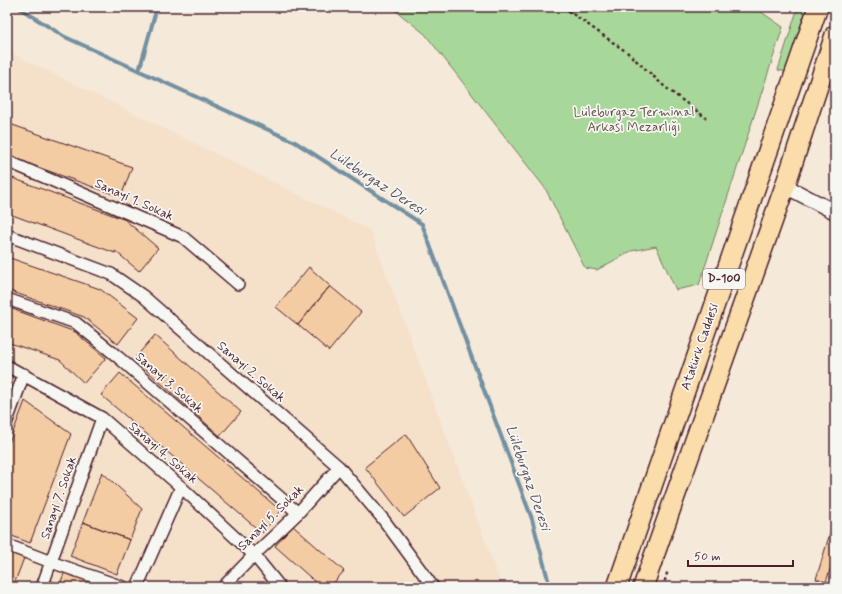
<svg xmlns="http://www.w3.org/2000/svg" width="842" height="594" viewBox="0 0 842 594" font-family="Mynerve,sans-serif">
<rect width="100%" height="100%" fill="#f5e9da"/>
<filter id="ink" filterUnits="userSpaceOnUse"><feTurbulence type="fractalNoise" baseFrequency=".025" numOctaves="2"/><feDisplacementMap in="SourceGraphic" scale="8" xChannelSelector="R" yChannelSelector="G"/><feConvolveMatrix kernelMatrix="1 2 1 2 8 2 1 2 1" color-interpolation-filters="sRGB"/></filter>
<g filter="url(#ink)">
<path fill="#f5e0ca" d="M7,51L370,230L502,587H7Z"/>
<path fill="#a8d899" stroke="#797c62" d="M391,7H754L783,27L699,285L676,290L656,246L631,251L597,270L585,268L545,188L425,34Z
M798,7H807L786,72L778,70Z"/>
<g fill="none" stroke-linecap="round" stroke-linejoin="round">
<path stroke="#7390a1" stroke-width="4" d="M18,7L63,36L295,142L422,224L532,519L550,587
M139,71L157,7"/>
</g>
<path fill="#f4cca3" stroke="#4a1f2b" d="M7,123L132,167L121,197L7,156Z
M7,176L123,219H124L158,248L139,271L115,251V253L7,213Z
M7,257L100,289L138,318L118,344L84,317L7,290Z
M309,267L330,286L298,325L276,307Z
M330,286L361,312L329,351L298,325Z
M7,307L78,333L77,334L106,358L84,383L60,360L7,342Z
M155,335L241,412L220,436L134,359Z
M120,373L281,511L262,533L101,395Z
M25,401L71,434L30,543L7,534V448Z
M406,434L440,488L404,517L365,467Z
M102,472L142,509L130,540L83,522Z
M835,517V554L826,582L816,579Z
M83,522L130,540L117,574L70,556Z
M293,526L344,571L330,587H321L275,546Z
M7,552L24,558L13,587H7Z
M65,571L107,587H47L49,580L60,584Z"/>
<g fill="none" stroke-linecap="round" stroke-linejoin="round">
<defs>
<path id="minor" d="M7,161L183,237L238,284
M7,235L111,274L143,296L339,467L383,519L433,587
M7,299L76,323L118,357L298,513
M7,366L102,418L181,487L254,555L280,587
M7,421L24,374
M7,545L51,562L123,587
M42,587L102,418
M137,587L181,487
M223,587L254,555L298,513L339,467"/>
<path id="tertiary" d="M785,186L835,212"/>
<path id="trunk" d="M617,587L818,7
M643,587L785,186L835,35"/>
</defs>
<use href="#minor" stroke="#4a1f2b" stroke-width="14"/>
<use href="#tertiary" stroke="#4a1f2b" stroke-width="17"/>
<use href="#trunk" stroke="#4a1f2b" stroke-width="22"/>
<path stroke="#4a1f2b" stroke-width="2.5" stroke-dasharray="3 3" stroke-linecap="butt" d="M563,7L628,53L665,87L706,118
M663,587L668,570"/>
<use href="#minor" stroke="#f6f6f2" stroke-width="11"/>
<use href="#tertiary" stroke="#f6f6f2" stroke-width="14"/>
<use href="#trunk" stroke="#faddab" stroke-width="19"/>
</g>
</g>
<g text-anchor="middle" dominant-baseline="central" stroke-width="3.5" stroke-linejoin="round" paint-order="stroke">
<rect fill="#f6f6f2" stroke="#7e6067" stroke-width="1" x="703" y="269" width="42" height="20" rx="3"/>
<g font-size="12" font-weight="bold" fill="#4a1f2b">
<text x="724" y="279">D-100</text>
</g>
<g font-size="13" fill="#624d46" stroke="#f6f6f2">
<text x="634" y="112">Lüleburgaz Terminal<tspan x="634" dy="15">Arkası Mezarlığı</tspan></text>
</g>
<g font-size="13" fill="#4a1f2b" stroke="#f6f6f2">
<text transform="translate(134 200) rotate(24)">Sanayi 1. Sokak</text>
<text transform="translate(700 347) rotate(-71)">Atatürk Caddesi</text>
<text transform="translate(251 372) rotate(41)">Sanayi 2. Sokak</text>
<text transform="translate(169 383) rotate(41)">Sanayi 3. Sokak</text>
<text transform="translate(163 453) rotate(41)">Sanayi 4. Sokak</text>
<text transform="translate(59 498) rotate(-71)">Sanayi 7. Sokak</text>
<text transform="translate(271 518) rotate(-45)">Sanayi 5. Sokak</text>
</g>
<g font-size="14" font-style="italic" fill="#5b4e5c" stroke="#f6f6f2">
<text transform="translate(377 182) rotate(33)">Lüleburgaz Deresi</text>
<text transform="translate(528 478) rotate(71)">Lüleburgaz Deresi</text>
</g>
</g>
<rect width="842" height="594" fill="none" stroke="#f6f6f2" stroke-width="24"/>
<rect x="12" y="12" width="818" height="570" fill="none" stroke="#4a1f2b" stroke-width="1.5" filter="url(#ink)"/>
<path d="M688 560v6h105v-6" fill="none" stroke="#4a1f2b" stroke-width="2"/>
<text x="694" y="560" font-size="12" fill="#4a1f2b" stroke="#f6f6f2" stroke-width="3" paint-order="stroke">50 m</text>
</svg>
